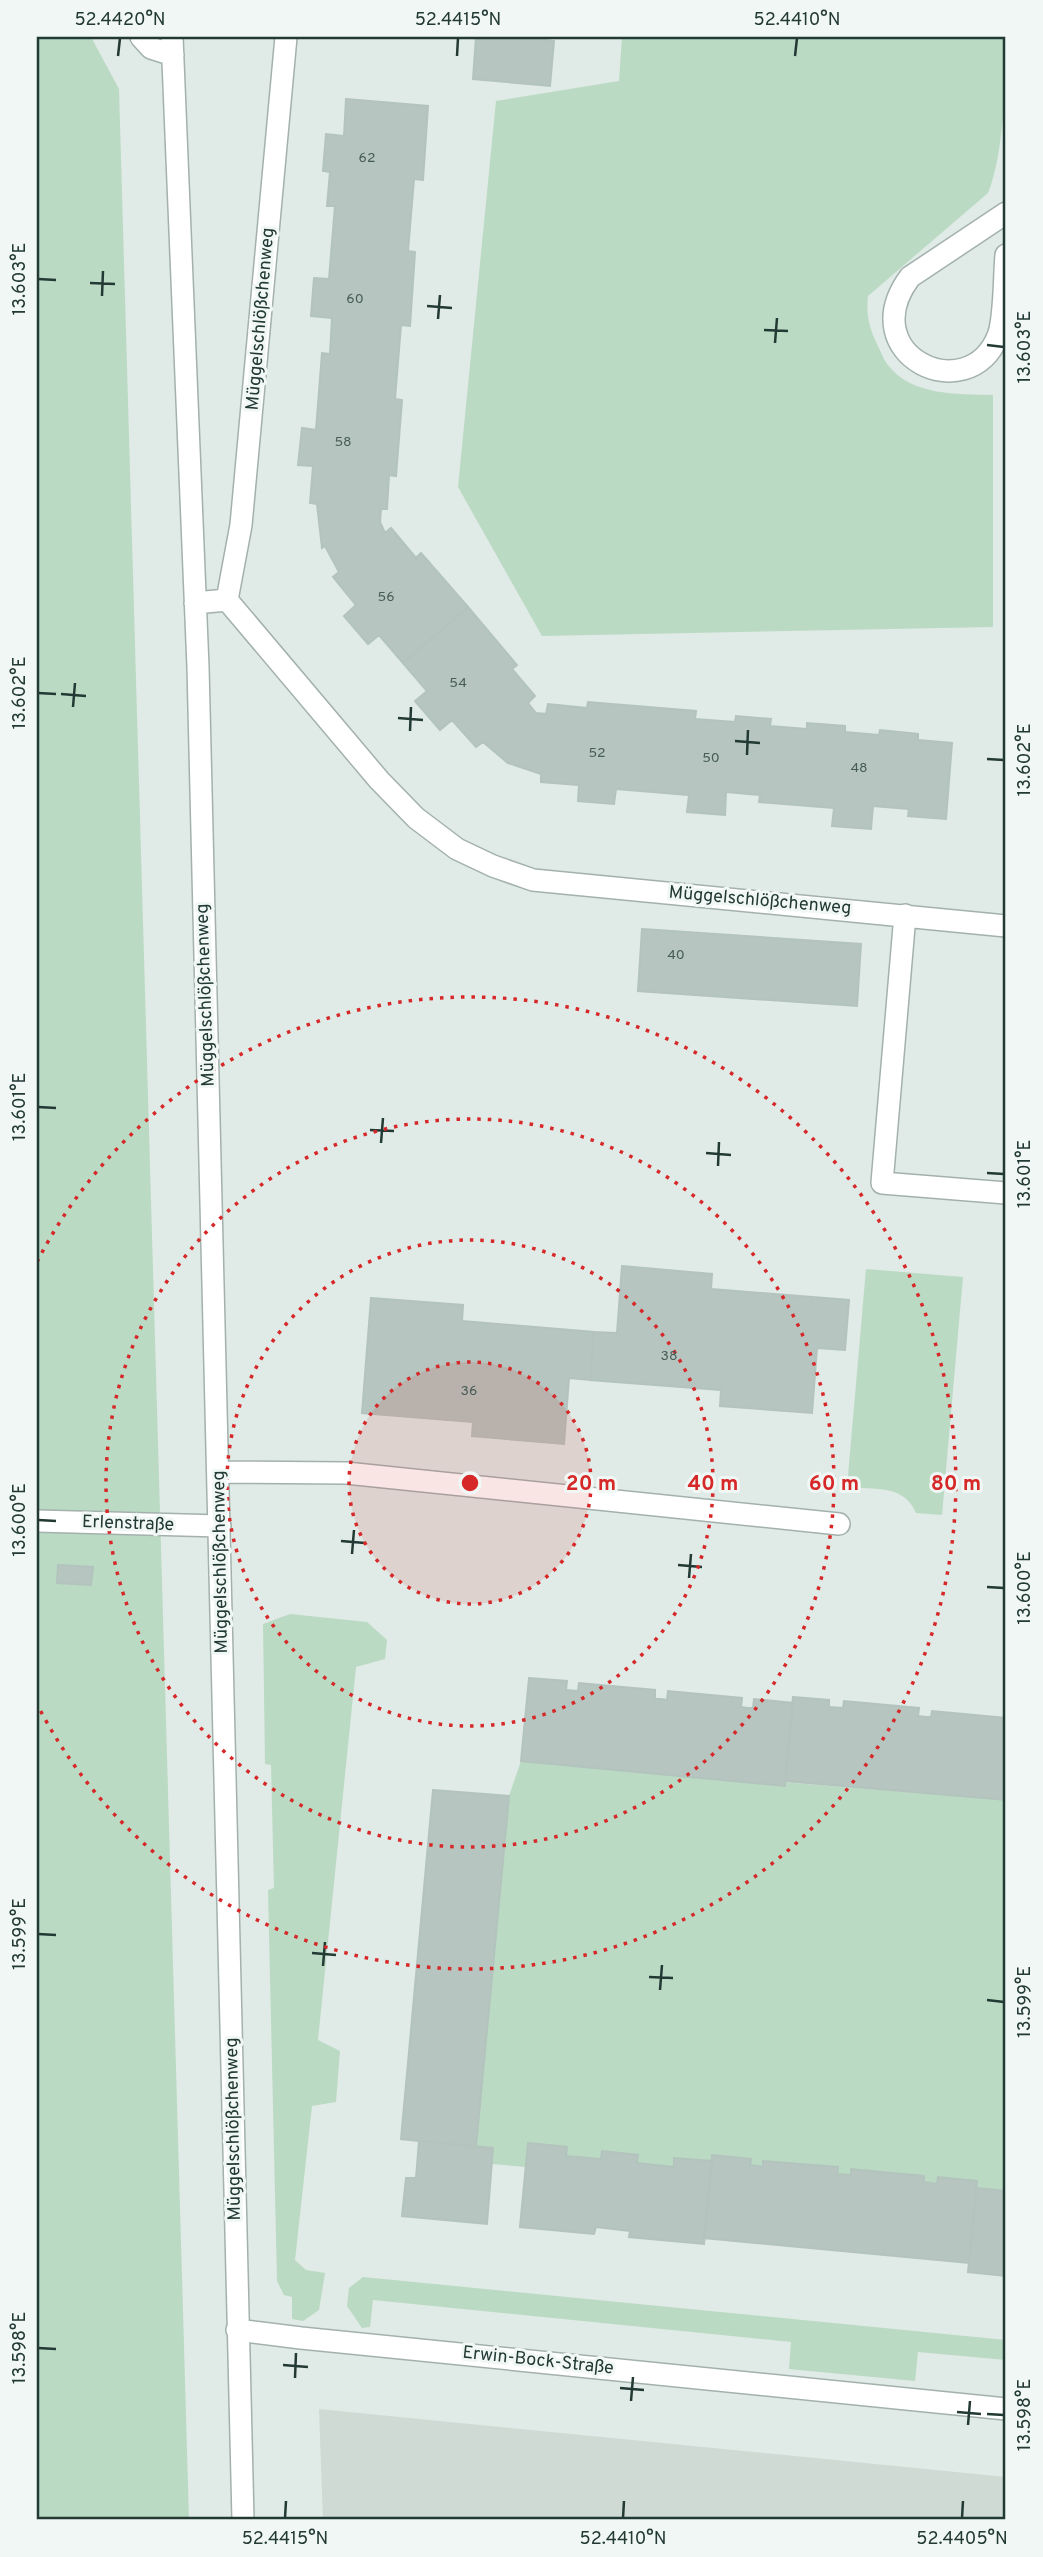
<svg xmlns="http://www.w3.org/2000/svg" width="1043" height="2557" viewBox="0 0 1043 2557" font-family="Overpass,sans-serif">
<rect width="100%" height="100%" fill="#e0eae6"/>
<path fill="#cfdad5" d="M319,2409L1006,2477V2520H323Z"/>
<path fill="#badac4" d="M37,37H91L119,89L189,2520H37Z
M622,37H1006C1006,79 1004,155 988,193L868,296C866,314 869,328 877,344C880,350 883,358 887,364C911,396 956,394 993,395V627L542,636L458,487L496,101L619,81Z
M866,1269L963,1277L942,1515L916,1513C904,1484 875,1490 847,1487Z
M290,1614L367,1622L387,1640L385,1659L356,1667L318,2040L340,2051L336,2102L312,2106L295,2260L306,2270L325,2273L319,2310L303,2321L292,2319V2297L284,2295L277,2281L268,1890L274,1888L271,1765L265,1764L263,1624Z
M521,1761L1006,1800V2191L976,2188L977,2181L938,2177L937,2184L924,2182V2176L837,2174L838,2167L764,2161L763,2167L750,2165V2159L713,2155L712,2161L674,2158V2167L637,2163V2155L602,2151L601,2159L566,2156V2147L529,2143L526,2167L492,2164L493,2148L476,2147L509,1796Z
M363,2277L1006,2340V2360L918,2352L915,2381L789,2369L791,2342L373,2300L370,2327L362,2328L347,2306L349,2288Z"/>
<path fill="#b6c5bf" stroke="#b3c3bd" stroke-width="2" d="M476,37H546V40L554,41L550,86L473,79Z
M346,99L428,106L423,180L414,179L408,251L415,252L410,326L401,325L395,399L402,400L396,476L389,475L387,509H381L380,522L385,533L391,528L416,558L421,553L468,607L403,663L379,635L368,644L344,616L356,605L333,577L339,572L325,546L322,548L317,504L310,503L313,466L298,465L302,428L316,430L322,353L330,354L332,318L311,316L314,278L329,279L335,206H327L330,172L323,171L326,134L344,136Z
M468,607L517,665L512,669L535,696L528,703L536,713L546,714L548,704L587,708L588,702L696,711L695,719L735,722L736,716L771,719L770,726L807,729V723L845,726V732L879,735L880,730L918,734V740L952,743L946,819L908,816L909,809L873,806L871,829L832,826L834,808L759,802L760,795L726,792L725,815L687,812L689,795L616,789L614,804L578,801L579,785L541,782V774L508,763L483,742L476,747L452,720L440,730L415,701L427,691L403,663Z
M642,929L861,944L857,1006L638,991Z
M622,1266L712,1274L711,1289L849,1300L845,1350L817,1348L812,1413L720,1406L721,1390L590,1380L594,1332L617,1333Z
M371,1298L463,1305L462,1321L594,1332L590,1380L569,1378L564,1444L472,1436L473,1422L362,1413Z
M58,1565L93,1567L91,1585L57,1583Z
M529,1678L567,1681L566,1690L578,1691L579,1683L655,1690V1699H661L667,1700L668,1691L742,1698L741,1707L748,1708H753L754,1699L793,1703L785,1786L521,1761Z
M793,1697L829,1700V1707L843,1708L844,1701L919,1708L918,1716L926,1717H931L932,1711L1006,1718V1800L785,1781Z
M433,1790L509,1796L476,2147L401,2139Z
M419,2141L493,2148L487,2224L402,2216L406,2178H416Z
M528,2143L567,2147L566,2156L601,2159L602,2151L638,2155L637,2163L674,2167V2158L712,2161L704,2244L629,2237L630,2231L596,2227L594,2234L520,2227Z
M712,2155L751,2159L750,2165L763,2167V2161L838,2167L837,2174L851,2175V2169L924,2176V2182L937,2184L938,2177L977,2181L969,2263L704,2238Z
M976,2188L1006,2191V2276L968,2272Z"/>
<g fill="none" stroke-linecap="round" stroke-linejoin="round">
<defs>
<path id="minor" d="M141,37L151,48L173,55
M172,37L198,667L243,2520
M1006,213L910,277C852,355 968,410 998,336C1005,318 1004,276 1006,255
M227,600L241,525L286,37
M195,603L227,600L379,780L416,818L457,849L493,866L533,880L1006,926
M905,915L882,1183L1006,1193
M218,1472L346,1473L839,1524
M37,1521L220,1526
M237,2330L301,2338L1006,2409"/>
</defs>
<use href="#minor" stroke="#a3b1ad" stroke-width="24"/>
<use href="#minor" stroke="#fff" stroke-width="21"/>
</g>
<path fill="none" stroke="#223934" stroke-width="2.5" d="M118,56L120,38M457,56L458,38M795,56L797,38M38,279L56,280M90,283L115,284M102,296L103,271M427,306L452,308M438,319L440,295M764,330L788,331M775,343L777,318M987,345L1004,347M38,693L56,694M61,694L86,696M73,707L75,683M398,718L423,720M410,731L411,707M735,741L760,743M747,755L748,730M987,759L1004,760M38,1107L56,1108M370,1130L394,1131M381,1143L383,1118M706,1153L731,1155M718,1166L719,1142M987,1173L1004,1174M38,1520L56,1521M341,1541L365,1543M352,1554L354,1530M678,1565L702,1567M689,1578L691,1554M987,1587L1004,1588M38,1934L56,1935M312,1953L336,1955M323,1966L325,1942M649,1977L673,1978M660,1990L662,1965M987,2000L1004,2002M38,2348L56,2349M283,2365L308,2367M295,2378L296,2353M620,2388L644,2390M631,2401L633,2377M957,2412L981,2414M987,2414L1004,2415M968,2425L970,2401M285,2518L286,2501M623,2518L624,2501M962,2518L963,2501"/>
<circle cx="470" cy="1483" r="121" fill="#d62828" fill-opacity=".12"/>
<g fill="none" stroke="#d62828" stroke-width="3.5" stroke-dasharray="3.5 7">
<circle cx="470" cy="1483" r="121"/>
<circle cx="470" cy="1483" r="243"/>
<circle cx="470" cy="1483" r="364"/>
<path d="M37 1262A486 486 0 1 1 37 1704"/>
</g>
<g text-anchor="middle" dominant-baseline="central" stroke-width="6" stroke-linejoin="round" paint-order="stroke">
<g font-size="14" fill="#475c57">
<text x="367" y="158">62</text>
<text x="355" y="299">60</text>
<text x="343" y="442">58</text>
<text x="386" y="597">56</text>
<text x="458" y="683">54</text>
<text x="597" y="753">52</text>
<text x="711" y="758">50</text>
<text x="859" y="768">48</text>
<text x="676" y="955">40</text>
<text x="669" y="1356">38</text>
<text x="469" y="1391">36</text>
</g>
<g font-size="18" fill="#223934" stroke="#f0f7f4">
<text transform="translate(261 319) rotate(-85)">Müggelschlößchenweg</text>
<text transform="translate(760 901) rotate(5)">Müggelschlößchenweg</text>
<text transform="translate(206 995) rotate(-92)">Müggelschlößchenweg</text>
<text transform="translate(128 1524) rotate(2)">Erlenstraße</text>
<text transform="translate(221 1562) rotate(-91)">Müggelschlößchenweg</text>
<text transform="translate(234 2129) rotate(-91)">Müggelschlößchenweg</text>
<text transform="translate(538 2361) rotate(6)">Erwin-Bock-Straße</text>
</g>
</g>
<circle cx="470" cy="1483" r="10" fill="#d62828" stroke="#f0f7f4" stroke-width="3.5"/>
<g font-size="21" text-anchor="middle" font-weight="bold" fill="#d62828" stroke="#f0f7f4" stroke-width="6" stroke-linejoin="round" paint-order="stroke">
<text x="591" y="1490">20 m</text>
<text x="713" y="1490">40 m</text>
<text x="834" y="1490">60 m</text>
<text x="956" y="1490">80 m</text>
</g>
<rect width="1043" height="2557" fill="none" stroke="#f0f7f4" stroke-width="77"/>
<rect x="38" y="38" width="966" height="2480" fill="none" stroke="#223934" stroke-width="2.5"/>
<g font-size="18" text-anchor="middle" fill="#223934">
<text x="120" y="25">52.4420°N</text>
<text x="458" y="25">52.4415°N</text>
<text x="797" y="25">52.4410°N</text>
<text transform="translate(19 279) rotate(-90)" y="6">13.603°E</text>
<text transform="translate(1024 347) rotate(-90)" y="6">13.603°E</text>
<text transform="translate(19 693) rotate(-90)" y="6">13.602°E</text>
<text transform="translate(1024 760) rotate(-90)" y="6">13.602°E</text>
<text transform="translate(19 1107) rotate(-90)" y="6">13.601°E</text>
<text transform="translate(1024 1174) rotate(-90)" y="6">13.601°E</text>
<text transform="translate(19 1520) rotate(-90)" y="6">13.600°E</text>
<text transform="translate(1024 1588) rotate(-90)" y="6">13.600°E</text>
<text transform="translate(19 1934) rotate(-90)" y="6">13.599°E</text>
<text transform="translate(1024 2002) rotate(-90)" y="6">13.599°E</text>
<text transform="translate(19 2348) rotate(-90)" y="6">13.598°E</text>
<text transform="translate(1024 2415) rotate(-90)" y="6">13.598°E</text>
<text x="285" y="2544">52.4415°N</text>
<text x="623" y="2544">52.4410°N</text>
<text x="962" y="2544">52.4405°N</text>
</g>
</svg>
